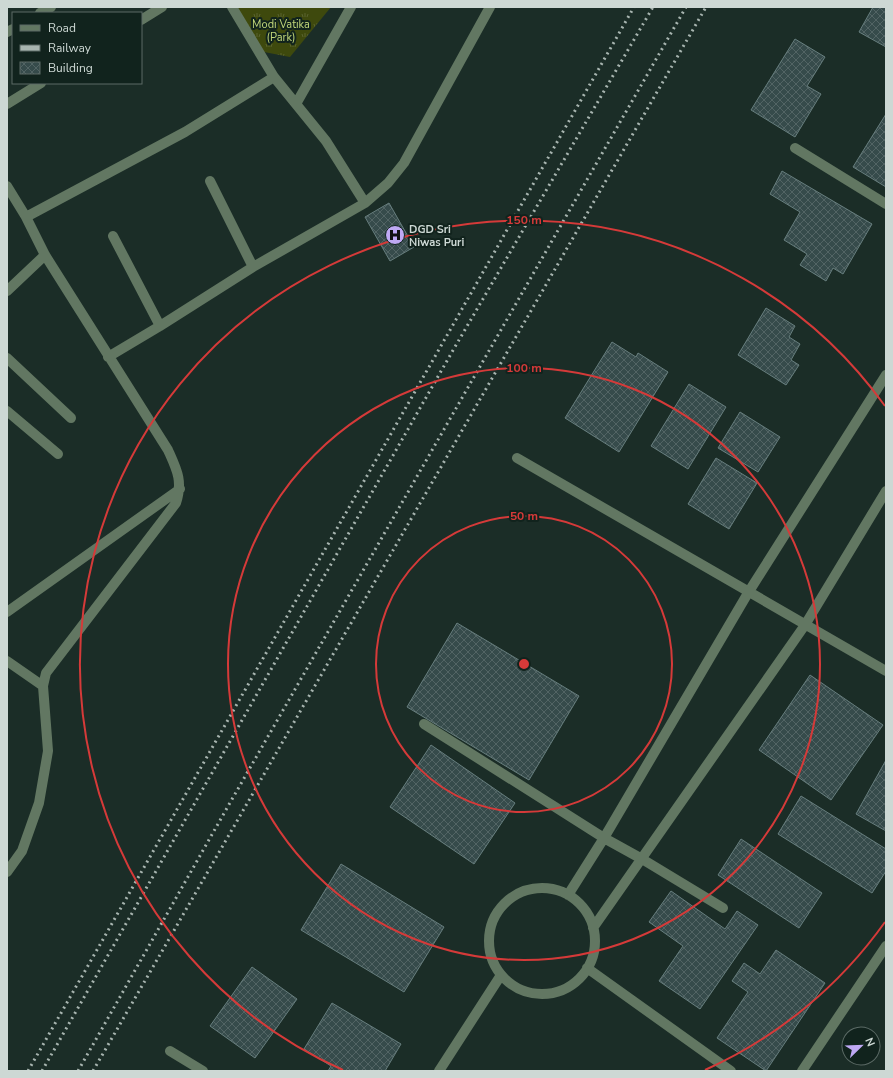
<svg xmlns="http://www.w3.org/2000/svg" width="893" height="1078" viewBox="0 0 893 1078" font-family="'Nunito Sans',sans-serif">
<defs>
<pattern id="grass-tufts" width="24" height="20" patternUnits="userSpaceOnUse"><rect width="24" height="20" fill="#3e490d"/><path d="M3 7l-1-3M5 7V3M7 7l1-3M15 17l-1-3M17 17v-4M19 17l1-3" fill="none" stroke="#59622f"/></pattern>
<pattern id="building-cross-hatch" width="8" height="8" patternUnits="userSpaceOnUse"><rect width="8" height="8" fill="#364b4b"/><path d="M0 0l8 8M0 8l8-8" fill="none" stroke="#526464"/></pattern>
</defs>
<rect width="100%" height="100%" fill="#1b2d27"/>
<path fill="url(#grass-tufts)" d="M234,7H331L290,57L259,51Z"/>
<path fill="url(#building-cross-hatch)" stroke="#677e7e" d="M873,7H886V47L859,32Z
M795,39L825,57L807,86L821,94L795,137L751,110Z
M886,114V187L853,167Z
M782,171L872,224L843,274L833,268L826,281L800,265L807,254L784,240L800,212L770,194Z
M389,203L414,247L390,261L365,217Z
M766,308L795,326L789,337L800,344L791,360L799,365L786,385L738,355Z
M612,342L636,357L638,353L668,372L619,452L565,418Z
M689,384L726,407L688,469L651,446Z
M740,412L780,437L758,472L718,448Z
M716,458L757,483L729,529L688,504Z
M457,623L579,696L529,780L407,707Z
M810,675L883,725L831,800L759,750Z
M431,745L515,803L474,864L390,807Z
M886,760V831L856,814Z
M801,796L886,849V871L872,893L778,834Z
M741,839L822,893L799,928L718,875Z
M341,864L444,927L404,992L301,930Z
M671,891L725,929L737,911L758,925L700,1009L659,981L683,946L649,922Z
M776,950L825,983L766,1071L717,1038L748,992L732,981L744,963L760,974Z
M252,967L297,999L255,1058L210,1026Z
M332,1003L401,1044L385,1071H328L331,1066L304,1049Z"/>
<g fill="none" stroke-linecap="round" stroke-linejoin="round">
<path stroke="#627762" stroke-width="10" d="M232,7L274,77L326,141L365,203
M40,13L51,7
M141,20L162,7
M7,32L13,29
M7,104L41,83
M296,104L351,7
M795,148L886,204
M210,181L253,267
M7,186L26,217L45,255L168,450C177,470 183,481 176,503L46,673L43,686L48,751L39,803L22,851L7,872
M26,217L185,132L274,77
M113,236L160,326
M7,291L45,255
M108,357L160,326L253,267L365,203L388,183L404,163L490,7
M7,358L71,418
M7,411L58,454
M517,458L886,671
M7,612L180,489
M7,661L43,686
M424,724L604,838L642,859L723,908
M489 941a53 53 0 1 1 106 0a53 53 0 1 1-106 0Z
M568,895L604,838L748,593L886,375
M593,928L805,625L886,491
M587,968L731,1071
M170,1051L203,1071
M439,1071L501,975
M802,1071L886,946"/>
<path stroke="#a8b5b0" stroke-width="3" stroke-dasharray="2 4" stroke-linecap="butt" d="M28,1071L634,7
M42,1071L452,352L653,7
M78,1071L227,808L686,7
M93,1071L706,7"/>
</g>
<g fill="none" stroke="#d53a39" stroke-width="2">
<circle cx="524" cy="664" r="148"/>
<circle cx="524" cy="664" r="296"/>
<path d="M885 922A444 444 0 0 1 705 1070M343 1070A444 444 0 1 1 885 406"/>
</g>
<defs>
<symbol id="hospital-disc" viewBox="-11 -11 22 22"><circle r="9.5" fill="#bfa9f4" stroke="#11231d"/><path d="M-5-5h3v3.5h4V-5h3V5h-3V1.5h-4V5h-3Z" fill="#111"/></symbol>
</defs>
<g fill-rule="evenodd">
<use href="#hospital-disc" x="384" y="224" width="22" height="22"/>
</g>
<g text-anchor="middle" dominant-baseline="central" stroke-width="4" stroke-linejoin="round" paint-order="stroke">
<g font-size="11" fill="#c2d779" stroke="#11231d">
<text x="281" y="24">Modi Vatika<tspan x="281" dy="13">(Park)</tspan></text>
</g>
<g font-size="11" font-weight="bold" fill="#cdd8d4" stroke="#11231d" text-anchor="start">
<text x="409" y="229">DGD Sri<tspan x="409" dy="13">Niwas Puri</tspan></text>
</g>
</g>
<circle cx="524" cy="664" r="6" fill="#d53a39" stroke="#11231d" stroke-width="2"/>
<g font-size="12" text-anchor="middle" font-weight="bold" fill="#d53a39" stroke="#11231d" stroke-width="4" stroke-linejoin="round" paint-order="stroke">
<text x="524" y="224">150 m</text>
<text x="524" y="372">100 m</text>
<text x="524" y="520">50 m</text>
</g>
<rect width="893" height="1078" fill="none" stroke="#cdd8d4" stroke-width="16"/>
<rect x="12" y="12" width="130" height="72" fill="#11231d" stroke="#5c6b66"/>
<rect x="20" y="25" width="20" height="6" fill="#627762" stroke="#5c6b66"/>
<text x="48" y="32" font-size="12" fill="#cdd8d4">Road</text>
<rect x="20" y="45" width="20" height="6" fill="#a8b5b0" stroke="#5c6b66"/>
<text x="48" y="52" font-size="12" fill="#cdd8d4">Railway</text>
<rect x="20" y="62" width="20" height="12" fill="url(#building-cross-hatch)" stroke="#5c6b66"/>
<text x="48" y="72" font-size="12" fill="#cdd8d4">Building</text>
<g transform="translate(861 1046) rotate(67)"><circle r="19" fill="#11231d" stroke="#5c6b66"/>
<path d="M0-3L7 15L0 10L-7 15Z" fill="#bfa9f4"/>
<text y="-6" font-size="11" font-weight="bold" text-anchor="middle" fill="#cdd8d4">N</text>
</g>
</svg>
